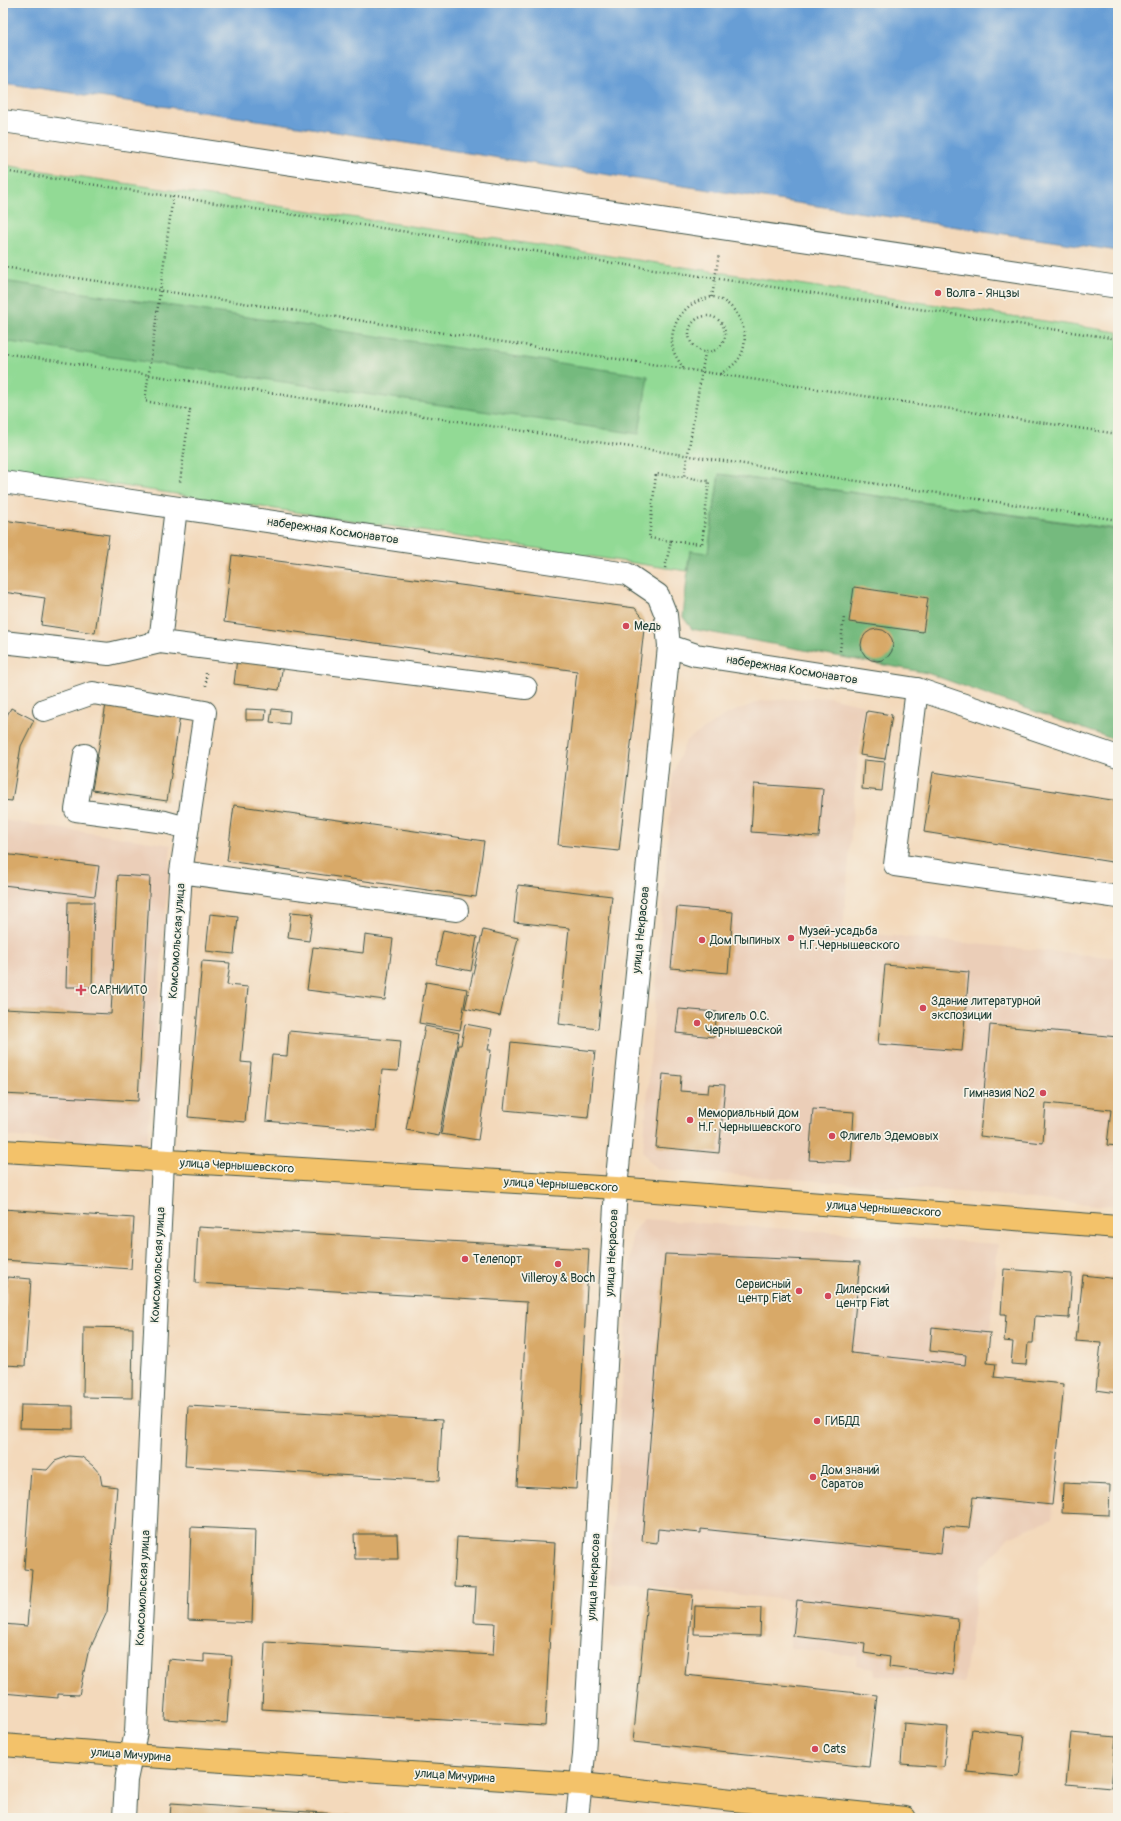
<svg xmlns="http://www.w3.org/2000/svg" width="1121" height="1821" viewBox="0 0 1121 1821" font-family="Pangolin,sans-serif">
<rect width="100%" height="100%" fill="#f7f3e8"/>
<filter id="ink" filterUnits="userSpaceOnUse"><feTurbulence type="fractalNoise" baseFrequency=".025" numOctaves="2"/><feDisplacementMap in="SourceGraphic" scale="8" xChannelSelector="R" yChannelSelector="G"/><feConvolveMatrix kernelMatrix="1 2 1 2 8 2 1 2 1" color-interpolation-filters="sRGB"/></filter>
<filter id="wash" filterUnits="userSpaceOnUse"><feTurbulence type="fractalNoise" baseFrequency=".012" numOctaves="4" result="noise"/><feDisplacementMap in="SourceGraphic" scale="16" xChannelSelector="R" yChannelSelector="G"/><feGaussianBlur stdDeviation="0.9" result="paint"/><feColorMatrix in="noise" values="0 0 0 0 0 0 0 0 0 0 0 0 0 0 0 0 0 1.4 0 .05"/><feComposite in="paint" operator="in"/></filter>
<g filter="url(#wash)">
<rect width="100%" height="100%" fill="#f3d9bb"/>
<path fill="#ebceb8" d="M829,697L864,705L855,787L843,931L1118,958V1207L960,1192L658,1169L649,1161L643,1151L673,773L686,741L725,715L760,701Z
M3,820L171,845L147,1146L3,1136Z
M644,1219L998,1244L987,1363L996,1364L994,1377L1064,1384L1052,1518L1009,1537L980,1569L964,1683L875,1675L874,1669L856,1666L857,1656L790,1648V1600L636,1584L609,1583L632,1233Z"/>
<path fill="#92da95" stroke="#588c64" d="M3,165L1118,332V529L719,474L708,554L690,551L687,571L3,468Z"/>
<path fill="#75ba7e" stroke="#4a7c59" d="M3,281L648,376L639,434L3,341Z
M719,474L1118,530V741L927,673L692,629L683,617L690,551L708,553Z"/>
<path fill="#689ed5" stroke="#446e84" d="M3,3H1118V251L543,165L305,127L3,83Z"/>
<g id="blocks">
<path fill="#d8a968" d="M3,520L109,535L95,633L41,625L45,598L3,592Z
M232,555L635,608L645,620L619,851L558,845L577,671L224,622Z
M854,587L928,598L923,632L849,622Z
M861 645a16 16 0 1 1 32 0a16 16 0 1 1-32 0Z
M237,658L283,664L279,690L234,684Z
M106,704L180,716L167,801L92,790Z
M11,708L34,720L21,746L12,801L3,800V723Z
M246,709L266,710L265,720H246Z
M272,709L290,711L289,724L270,722Z
M867,711L892,715L885,759L860,755Z
M864,760L885,762L882,791L862,789Z
M933,772L1118,801V863L924,832Z
M754,784L823,789L819,837L751,832Z
M234,805L484,841L476,897L227,861Z
M3,854L99,866L95,896L3,885Z
M118,875L150,877L138,1101L3,1094V1009L111,1014Z
M518,885L612,896L598,1029L559,1024L569,928L514,922Z
M68,902H94L92,987H66Z
M677,907L733,912L728,973L671,968Z
M291,912L313,914L309,941L288,938Z
M210,914L238,917L234,954L206,951Z
M443,930L477,937L471,971L436,964Z
M483,930L518,938L500,1016L465,1008Z
M365,935L393,939L385,1000L307,990L313,947L363,953Z
M202,961L230,963L227,985L248,987L241,1062L251,1063L245,1122L188,1117Z
M885,965L969,972L962,1051L878,1044Z
M426,982L467,989L460,1030L419,1023Z
M679,1009L717,1012L714,1037L676,1033Z
M465,1024L492,1029L488,1050H491L478,1140L441,1134L458,1045H461Z
M990,1025L1118,1037V1146L1107,1145L1111,1110L1046,1103L1043,1143L980,1136Z
M425,1026L459,1033L439,1136L406,1130Z
M289,1031L401,1041L398,1071L382,1070L376,1131L266,1121L272,1055L287,1056Z
M511,1042L595,1051L588,1118L504,1110Z
M663,1074L681,1076L680,1091L708,1093L709,1084L725,1085L719,1153L656,1147Z
M813,1109L854,1112L851,1162L809,1160Z
M3,1209L134,1218L131,1269L3,1260Z
M198,1227L589,1249L576,1489L517,1486L527,1302L195,1283Z
M665,1254L860,1262L851,1353L965,1365L966,1355L930,1351L932,1327L990,1333L987,1363L996,1364L994,1377L1064,1384L1052,1505L973,1497L969,1528L944,1526L941,1554L701,1529V1533L658,1529L657,1543L642,1541Z
M1004,1269L1072,1274L1069,1318L1035,1316L1033,1343H1028L1026,1365L1011,1364L1013,1342L1004,1341L1006,1314H1001Z
M1083,1275L1118,1279V1393L1096,1390L1101,1343L1076,1341Z
M7,1277L31,1279L25,1366L3,1365Z
M84,1327L133,1328L132,1398L83,1397Z
M21,1405L73,1406V1429L20,1428Z
M188,1406L442,1420L439,1481L185,1466Z
M69,1456L82,1457L93,1466L100,1474L102,1485L117,1487L107,1612L88,1653L79,1695L58,1694V1698L3,1693V1624L27,1626L32,1570L24,1569L31,1469L47,1470L55,1461Z
M1063,1483L1110,1485L1109,1515L1062,1513Z
M191,1527L255,1530L252,1623L188,1620Z
M354,1534H397L398,1559H355Z
M457,1537L555,1543L545,1726L262,1709L265,1642L493,1655L495,1623L474,1622L476,1588L454,1587Z
M648,1590L693,1595L685,1675L877,1695L869,1767L633,1742Z
M797,1600L958,1619L953,1675L889,1667L890,1657L864,1653L865,1644L793,1636Z
M695,1606L761,1608L760,1636L694,1634Z
M204,1654L232,1656L227,1723L164,1719L168,1659L204,1662Z
M904,1723L948,1727L944,1767L901,1764Z
M972,1729L1024,1735L1019,1777L967,1772Z
M1071,1733L1116,1737L1111,1788L1066,1784Z
M171,1803L385,1817L384,1818H170Z"/>
</g>
</g>
<g filter="url(#ink)">
<use href="#blocks" fill-opacity="0" stroke="#3f5448" stroke-width="1"/>
<g fill="none" stroke-linecap="round" stroke-linejoin="round">
<defs>
<path id="minor" d="M3,121L1118,287
M3,482L627,574L658,595L666,615L669,646L616,1188L584,1755L577,1818
M3,642L109,654L160,642L526,688
M160,642L176,508
M669,646L696,655L917,689L1118,757
M917,689L895,865L1118,897
M44,710L93,693L205,712L181,872L163,1161L136,1732L126,1780L124,1818
M85,755L76,810L165,822L187,828
M181,872L457,910"/>
<path id="major" d="M3,1151L616,1188L1118,1227
M3,1745L131,1755L581,1784L905,1818"/>
</defs>
<use href="#minor" stroke="#3f5448" stroke-width="24"/>
<use href="#major" stroke="#3f5448" stroke-width="24"/>
<path stroke="#3f5448" stroke-width="2.5" stroke-dasharray="1 3" stroke-linecap="butt" d="M3,171L1118,339
M173,196L145,401L190,410L180,482
M3,267L1118,434
M712,297L719,254
M689 334a18 18 0 1 1 36 0a18 18 0 1 1-36 0Z
M3,353L1118,520
M683,368C680,362 674,355 673,349C668,329 682,306 701,300C705,299 710,297 713,297C739,302 755,340 737,361C733,366 726,370 720,374
M671,541L702,544L709,481L684,477
M665,568L671,541L649,538L656,474L684,477L705,353
M840,651L844,617
M206,686V673"/>
<use href="#minor" stroke="#fff" stroke-width="22"/>
<use href="#major" stroke="#f3c26a" stroke-width="22"/>
</g>
</g>
<g fill="#d1495b" stroke="#f7f3e8" stroke-width="1.5">
<circle cx="938" cy="293" r="4"/>
<circle cx="626" cy="626" r="4"/>
<circle cx="791" cy="938" r="4"/>
<circle cx="702" cy="940" r="4"/>
<path d="M79 984h4v4h4v4h-4v4h-4v-4h-4v-4h4z"/>
<circle cx="923" cy="1008" r="4"/>
<circle cx="697" cy="1023" r="4"/>
<circle cx="1043" cy="1093" r="4"/>
<circle cx="690" cy="1120" r="4"/>
<circle cx="832" cy="1136" r="4"/>
<circle cx="465" cy="1259" r="4"/>
<circle cx="558" cy="1264" r="4"/>
<circle cx="799" cy="1291" r="4"/>
<circle cx="828" cy="1296" r="4"/>
<circle cx="817" cy="1421" r="4"/>
<circle cx="813" cy="1477" r="4"/>
<circle cx="815" cy="1749" r="4"/>
</g>
<g text-anchor="middle" dominant-baseline="central" stroke-width="3.5" stroke-linejoin="round" paint-order="stroke">
<g font-size="12" fill="#1f3d34" stroke="#f7f3e8" text-anchor="start">
<text x="946" y="293">Волга - Янцзы</text>
<text x="634" y="626">Медь</text>
<text x="799" y="931">Музей-усадьба<tspan x="799" dy="14">Н.Г.Чернышевского</tspan></text>
<text x="710" y="940">Дом Пыпиных</text>
<text x="90" y="990">САРНИИТО</text>
<text x="931" y="1001">Здание литературной<tspan x="931" dy="14">экспозиции</tspan></text>
<text x="705" y="1016">Флигель О.С.<tspan x="705" dy="14">Чернышевской</tspan></text>
<text x="1035" y="1093" text-anchor="end">Гимназия №2</text>
<text x="698" y="1113">Мемориальный дом<tspan x="698" dy="14">Н.Г. Чернышевского</tspan></text>
<text x="840" y="1136">Флигель Эдемовых</text>
<text x="473" y="1259">Телепорт</text>
<text x="558" y="1278" text-anchor="middle">Villeroy &amp; Boch</text>
<text x="791" y="1284" text-anchor="end">Сервисный<tspan x="791" dy="14">центр Fiat</tspan></text>
<text x="836" y="1289">Дилерский<tspan x="836" dy="14">центр Fiat</tspan></text>
<text x="825" y="1421">ГИБДД</text>
<text x="821" y="1470">Дом знаний<tspan x="821" dy="14">Саратов</tspan></text>
<text x="823" y="1749">Cats</text>
</g>
<g font-size="12" fill="#1f3d34" stroke="#f7f3e8">
<text transform="translate(333 531) rotate(8)">набережная Космонавтов</text>
<text transform="translate(792 670) rotate(9)">набережная Космонавтов</text>
<text transform="translate(641 930) rotate(-84)">улица Некрасова</text>
<text transform="translate(177 941) rotate(-86)">Комсомольская улица</text>
<text transform="translate(237 1166) rotate(3)">улица Чернышевского</text>
<text transform="translate(561 1185) rotate(3)">улица Чернышевского</text>
<text transform="translate(884 1209) rotate(4)">улица Чернышевского</text>
<text transform="translate(612 1253) rotate(-87)">улица Некрасова</text>
<text transform="translate(158 1265) rotate(-87)">Комсомольская улица</text>
<text transform="translate(594 1577) rotate(-87)">улица Некрасова</text>
<text transform="translate(143 1588) rotate(-87)">Комсомольская улица</text>
<text transform="translate(131 1755) rotate(4)">улица Мичурина</text>
<text transform="translate(455 1776) rotate(4)">улица Мичурина</text>
</g>
</g>
<rect width="1121" height="1821" fill="none" stroke="#f7f3e8" stroke-width="16"/>
</svg>
